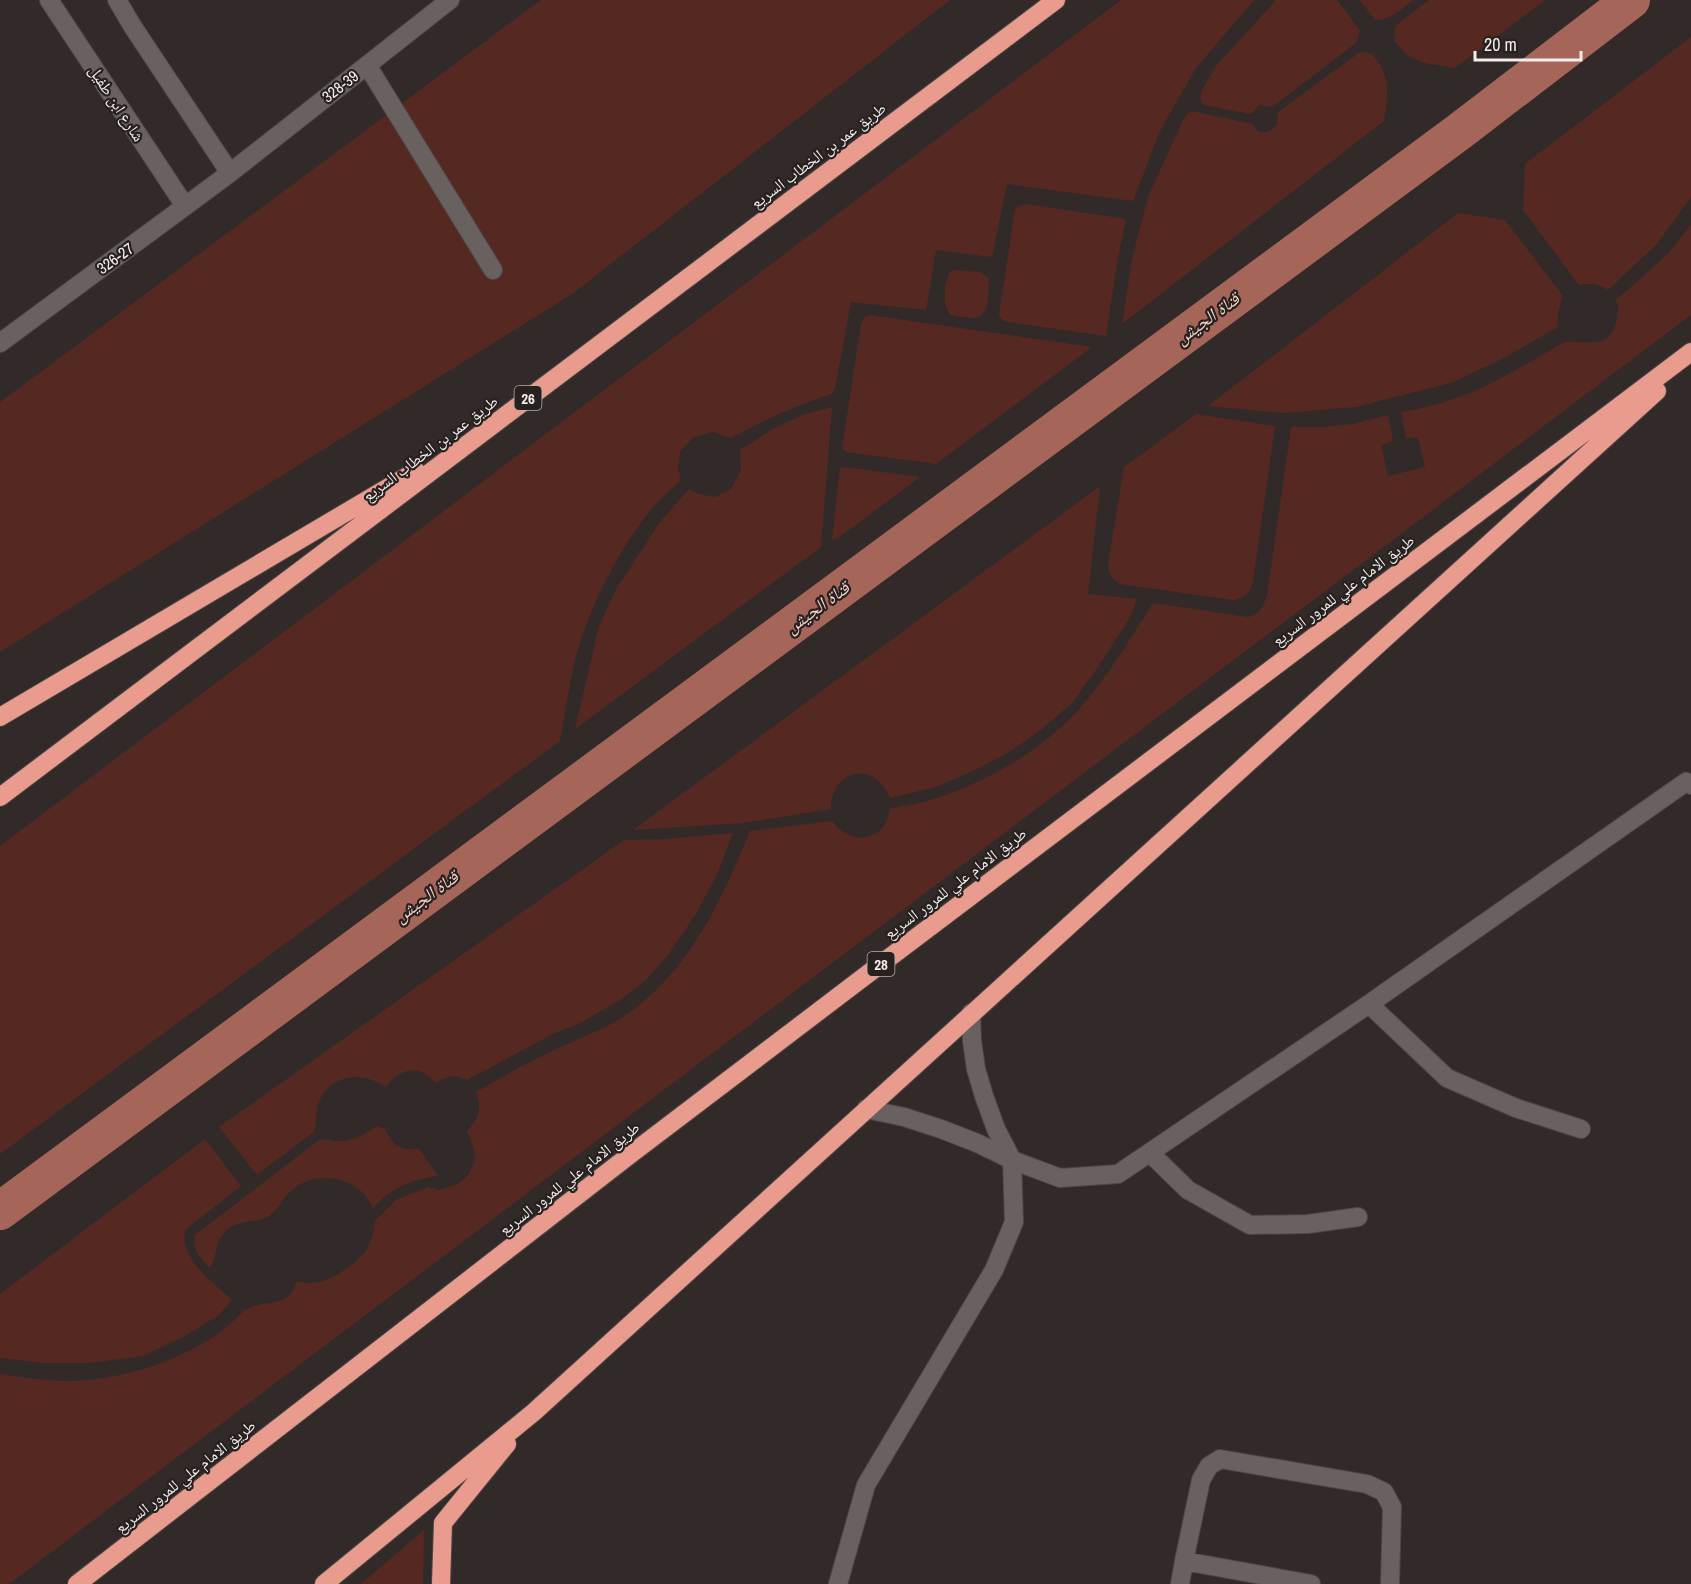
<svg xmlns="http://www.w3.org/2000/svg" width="1691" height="1584" viewBox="0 0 1691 1584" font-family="'Archivo Narrow','Noto Naskh Arabic',sans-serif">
<rect width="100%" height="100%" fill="#312a29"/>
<path fill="#552921" d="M541,0H950L572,294L0,652V402Z
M1121,0H1254L1196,68L1160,131L1133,201L1007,184L992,257L936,250L926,310L851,302L835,389L832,394C796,405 764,420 731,438L713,432L693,437L680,452L678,468L681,480C672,489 662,497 654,506C619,548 589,607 575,660C569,686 565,714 560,741L0,1154V846Z
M1276,0H1337L1360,30L1356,43L1272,107L1259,105L1251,114L1204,105L1201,101V92L1215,67Z
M1360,0H1413C1401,9 1391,20 1375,20Z
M1429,0H1545L1455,68L1424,63L1408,56L1394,40L1395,26Z
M1691,37V197L1657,244L1608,290C1599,284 1590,283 1579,285L1523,210L1525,164Z
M1360,52C1371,52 1374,55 1379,63C1391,82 1387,100 1384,121L1122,324L1132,259L1148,197L1183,120L1189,112H1197L1252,124C1257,133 1261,133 1270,131L1277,124L1278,112Z
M1027,204L1126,219L1118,258L1106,336L1007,322L1001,319L999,315L1015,209L1019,206Z
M1458,213L1505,220L1563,296C1559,307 1557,315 1558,327L1502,359L1451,383L1356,407L1284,413L1208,406Z
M1691,224V315L9,1584H0V1374C28,1378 58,1383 87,1380C129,1376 170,1363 205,1342C214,1337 224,1330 231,1323C237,1318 242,1311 249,1308C268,1299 288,1309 297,1281L307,1283L321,1282L337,1275L354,1263L366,1251L372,1238L375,1221L396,1200L428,1187L439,1190L458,1184L468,1175L475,1161L474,1149L467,1131C480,1118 482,1108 476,1092C504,1076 531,1060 561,1047C584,1036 609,1028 630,1012C691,968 722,899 750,831L832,821C842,836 863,844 879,831C886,826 888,817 890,809C907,805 924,803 940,797C992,779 1045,748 1082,706C1109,674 1131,638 1153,603L1248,617C1260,615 1263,606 1267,596L1291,427H1320L1352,424L1388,415L1393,441L1381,445L1388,476L1425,467L1418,437L1406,438L1401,412C1415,409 1429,407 1442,403C1485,390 1525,365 1564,342C1584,340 1608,351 1616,323C1618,315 1619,308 1616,300L1668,254Z
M956,270L980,272L989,278C988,290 991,316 975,318C968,318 958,316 950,315C942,304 944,284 950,272Z
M870,315L1092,347L936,464L846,452L842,448L861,324L864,318Z
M832,407L821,547L575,729L599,626L617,588L660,522L689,489L699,494L715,497L731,489L741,470L740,450L771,430L802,415Z
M1196,414L1275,426L1253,582C1249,593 1245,599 1233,600L1120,584C1112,579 1109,574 1108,565L1124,467Z
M845,467L920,477L838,538L832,539L840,468Z
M1100,486L1088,594L1137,599L1129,619L1098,667L1072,703L1042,729L1011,751L977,769L936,787L890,798C876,760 831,768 831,809L743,823L633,830Z
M733,833L718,872L696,914L668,955L646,980L620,1000L582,1022L553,1034L467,1080C455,1074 447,1075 436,1083C420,1064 400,1068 386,1087C364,1072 333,1073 320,1099C314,1110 318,1121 314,1132L257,1175L219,1127L624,840L664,839Z
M375,1127H380L385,1129C392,1145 402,1153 419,1148L438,1176C409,1180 393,1187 373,1208C370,1203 368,1197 363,1193C345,1174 310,1173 291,1191C283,1198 278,1210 269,1216C256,1224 238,1219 226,1231C213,1243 218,1259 209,1268C201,1258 191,1249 195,1235L319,1140C325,1138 328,1140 333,1141C349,1143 363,1136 375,1127Z
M205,1139L241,1186L185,1230C180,1260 213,1282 232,1300L219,1315L185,1336L143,1356L90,1363H45L0,1358V1294Z
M424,1530L423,1584H361Z"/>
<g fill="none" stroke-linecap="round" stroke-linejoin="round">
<path stroke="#a66559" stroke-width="38" d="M0,1211L1460,131L1631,0"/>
<defs>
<path id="minor" d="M49,0L185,206
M117,0L133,27L230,173
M367,65L493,270
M0,343L230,173L450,0
M1369,1004L1447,1078L1516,1108L1581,1129
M866,1109L904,1117L941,1129L977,1143L1012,1160L1060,1178L1118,1174L1369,1004L1686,782L1691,785
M1150,1153L1188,1190L1250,1225L1308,1224L1358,1217
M1184,1561L1201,1480L1209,1466L1220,1459L1367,1484L1384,1492L1392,1507L1390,1584
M838,1584L866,1485L994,1270L1014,1222L1012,1160L996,1129L984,1096L976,1069L972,1041L971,1013
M1180,1584L1184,1561L1311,1584"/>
<path id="highway" d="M0,717L416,471
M0,797L1056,0
M77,1584L631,1154L869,973L1691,352
M324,1584L534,1412L1657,391
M441,1584L443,1523L507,1444"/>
</defs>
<use href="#minor" stroke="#4d4746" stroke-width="20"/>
<use href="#highway" stroke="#4d4746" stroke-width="20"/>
<use href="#minor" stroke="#696160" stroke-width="18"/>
<use href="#highway" stroke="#e99c8e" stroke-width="18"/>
</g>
<g text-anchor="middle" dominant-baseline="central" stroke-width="4.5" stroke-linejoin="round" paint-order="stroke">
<g fill="#27211f" stroke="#b5b0ae" stroke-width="1.5">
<rect x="514.5" y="386" width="27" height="24" rx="4.5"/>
<rect x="867.5" y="952" width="27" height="24" rx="4.5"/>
</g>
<g font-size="15" font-weight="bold" fill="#f2edec">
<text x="528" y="398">26</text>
<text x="881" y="964">28</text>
</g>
<g font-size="16" fill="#f2edec" stroke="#27211f">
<text transform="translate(340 86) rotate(-38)">328-39</text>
<text transform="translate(117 103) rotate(57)">شارع ابن طفيل</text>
<text transform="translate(818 155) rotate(-37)">طريق عمر بن الخطاب السريع</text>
<text transform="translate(115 258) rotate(-36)">326-27</text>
<text transform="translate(430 448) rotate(-37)">طريق عمر بن الخطاب السريع</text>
<text transform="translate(1343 590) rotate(-37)">طريق الامام علي للمرور السريع</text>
<text transform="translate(955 883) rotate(-37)">طريق الامام علي للمرور السريع</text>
<text transform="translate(569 1178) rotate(-38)">طريق الامام علي للمرور السريع</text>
<text transform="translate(185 1476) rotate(-38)">طريق الامام علي للمرور السريع</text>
</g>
<g font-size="18" font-style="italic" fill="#f9d1c9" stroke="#27211f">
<text transform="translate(1207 318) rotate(-36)">قناة الجيش</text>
<text transform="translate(817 607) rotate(-36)">قناة الجيش</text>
<text transform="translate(426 896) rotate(-36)">قناة الجيش</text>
</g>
</g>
<path d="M1475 51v9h106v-9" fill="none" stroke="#f2edec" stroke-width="3"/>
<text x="1484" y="51" font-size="18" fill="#f2edec" stroke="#27211f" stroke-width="4.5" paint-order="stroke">20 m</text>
</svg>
